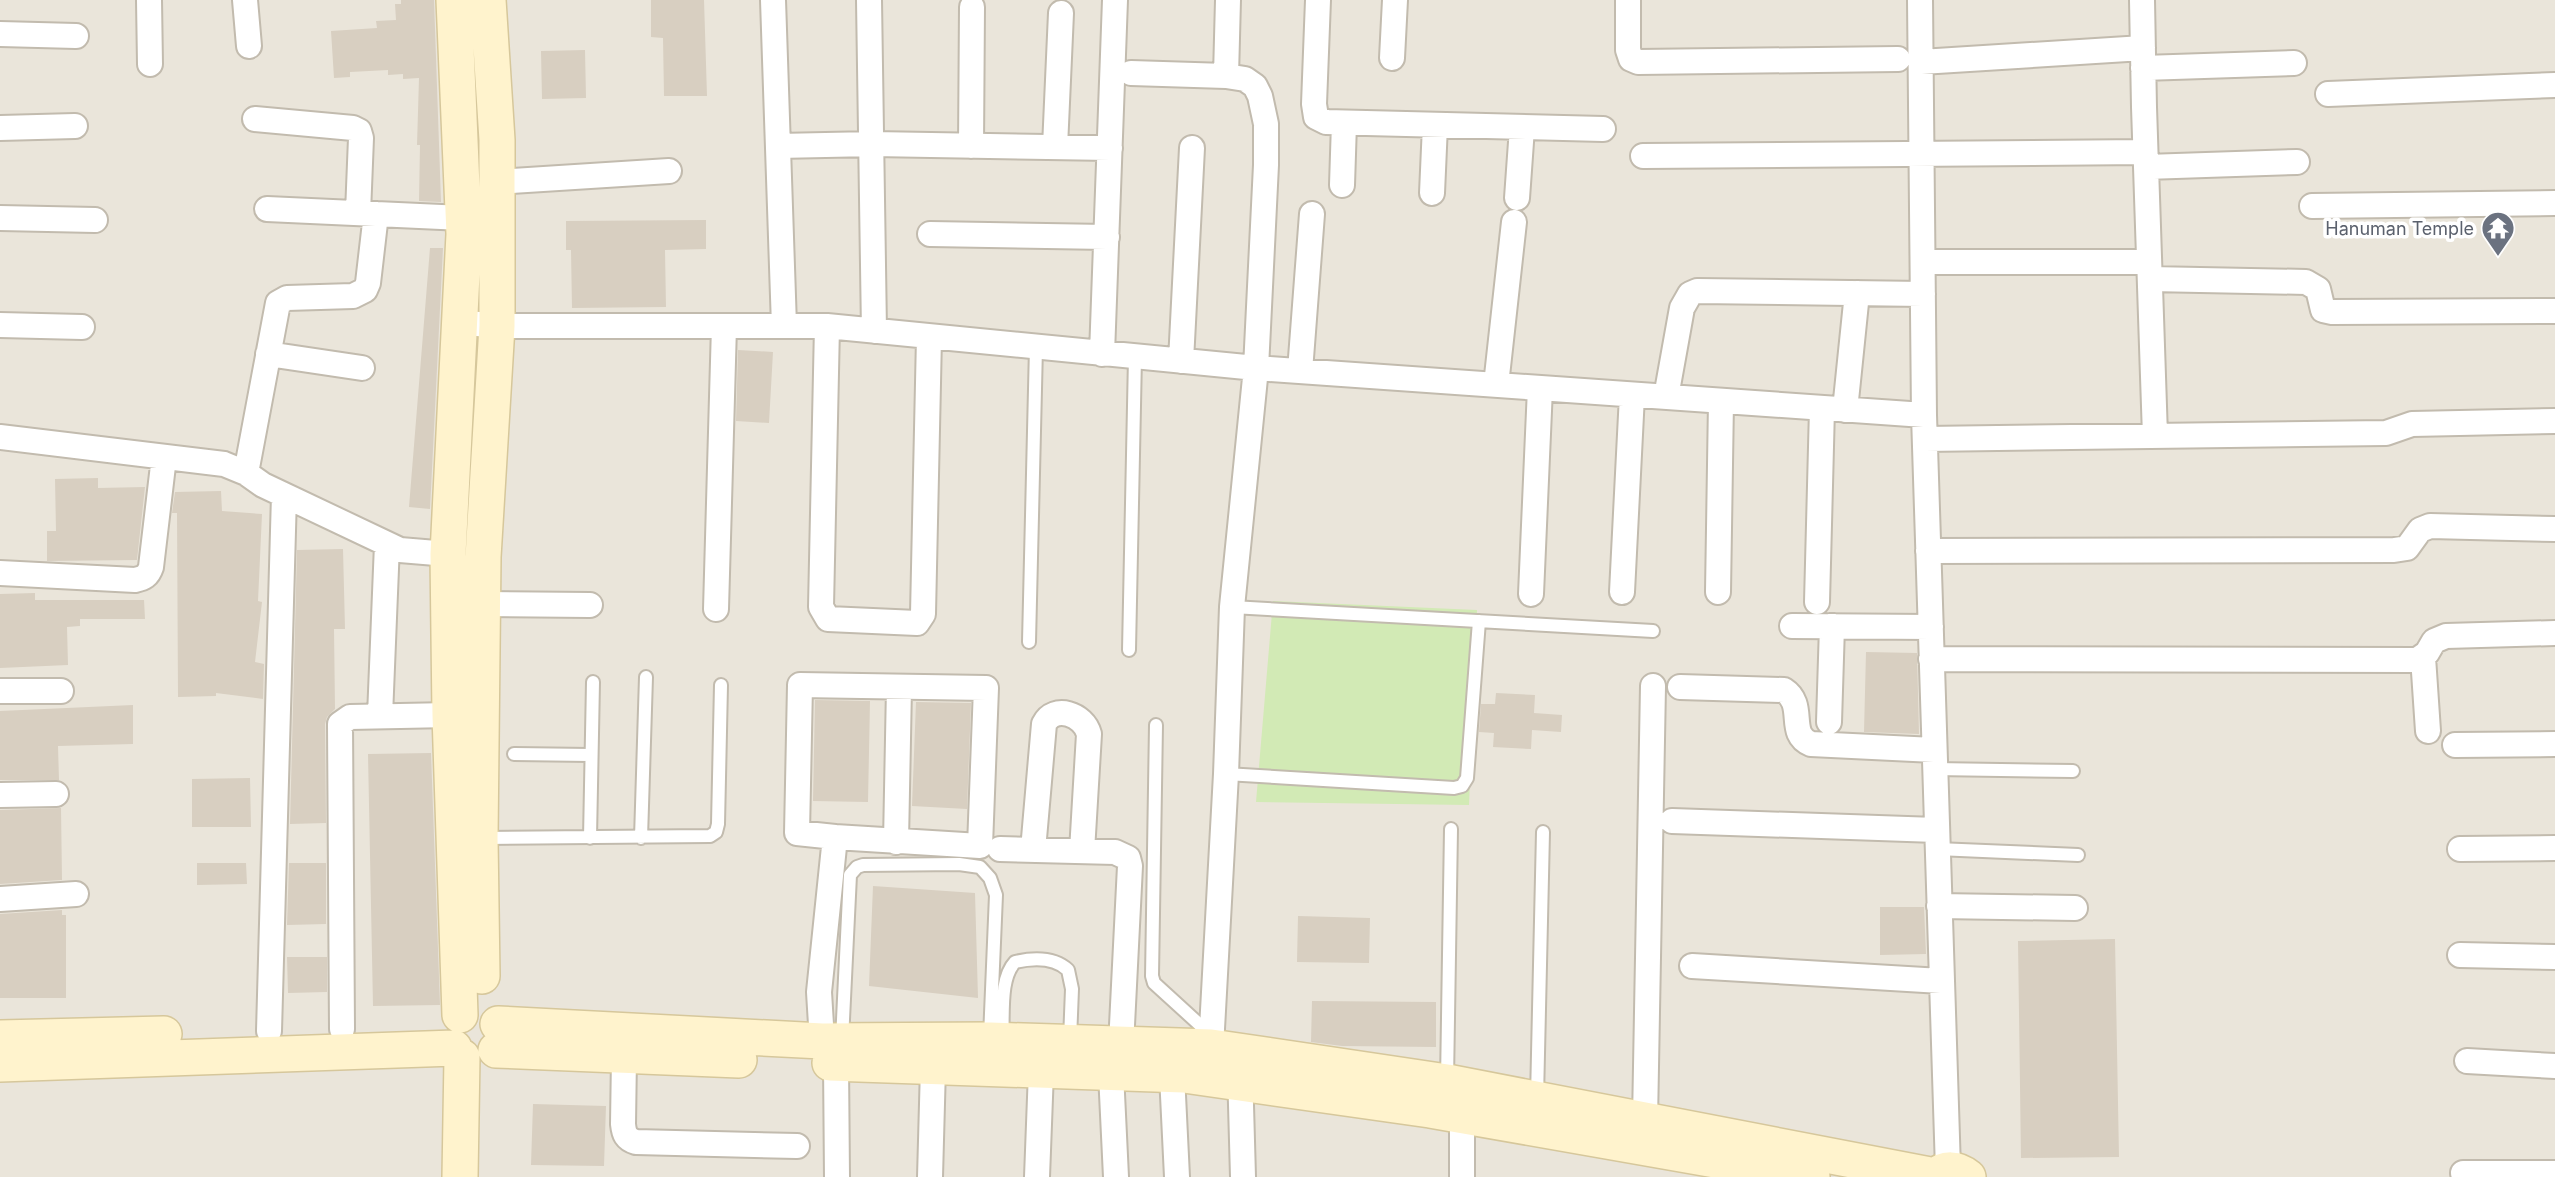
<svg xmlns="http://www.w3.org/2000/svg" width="2555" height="1177" viewBox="0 0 2555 1177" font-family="Inter,sans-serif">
<rect width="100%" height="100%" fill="#f6f3ec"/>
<path fill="#eae5da" d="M0,0H2555V1177H0Z"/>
<path fill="#d2eab5" d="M1273,601L1477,610L1469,805L1256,802Z"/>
<path fill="#d8cfc1" d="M401,0H434L441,202L419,201L420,145H417L419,78L403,79V74L388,75V70L350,72V77L334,78L331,31L377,28L376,21L396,20L395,4H401Z
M651,0H704L707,96H664L663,38L651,37Z
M585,50L586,98L542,99L541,51Z
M706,220V249L665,250L666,307L572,308L571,250H566V221Z
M430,248H443L430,509L409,507Z
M738,350L773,352L769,423L736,421Z
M98,478V488L145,487L137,560L47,561V531H56L55,479Z
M221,491L222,511L262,514L258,601L262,602L255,662L264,664L263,699L216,693V696L178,697L177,513H172L175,492Z
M343,549L345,629H334L335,709L327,717L325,724L326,823L290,824L297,550Z
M35,593V600H144L145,619H80V626L67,627L68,665L0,668V594Z
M1866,652L1917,653L1919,734L1864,732Z
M1496,693L1535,695L1534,713L1562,715L1561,732L1532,730L1531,749L1493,747L1494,733L1479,732L1481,704H1495Z
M815,700L870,701L868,802L813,801Z
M916,702L971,703L967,809L912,806Z
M133,705V744L58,746L59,780H0V711Z
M431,753L440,1005L373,1006L368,754Z
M250,778L251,827H192V779Z
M61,808L62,880L0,884V810Z
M197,863H246L247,884L197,885Z
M289,863H326V924L287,925Z
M873,886L975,893L978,998L869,986Z
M1880,907H1924L1926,954L1880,955Z
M62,910V915H66V998H0V914Z
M1298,916L1370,918L1369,963L1297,962Z
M2115,939L2119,1157L2021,1158L2018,941Z
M287,957H327V992L288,993Z
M1312,1001L1436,1002V1047L1342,1046L1311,1042Z
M533,1104L606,1106L604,1166L531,1165Z"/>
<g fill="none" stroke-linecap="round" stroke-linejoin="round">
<defs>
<path id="lane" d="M1232,607L1653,631
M1029,642L1036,347
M1129,650L1135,357
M1156,725L1152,976L1154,983L1211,1035
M514,754L590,755
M1934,769L2073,771
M1226,774L1454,788L1462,786L1467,778L1479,621
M484,838L710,836L716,832L718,824L721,685
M590,838L593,682
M641,838L646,677
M1937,849L2078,855
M1002,1038C1004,1016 999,979 1015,962C1033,958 1054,957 1068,970L1072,989L1070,1040
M842,1040L850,875L857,867L863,865L959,864L980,867L990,878L996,895L990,1037
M1447,1081L1451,829
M1537,1098L1543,832"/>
<path id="street" d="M149,0L150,64
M245,0L249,46
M773,0L784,326
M869,0L874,331
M1318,0L1314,104L1316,117L1326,122L1603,129
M1628,0V50L1631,59L1638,62L1898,59
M1920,0L1924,415L1948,1169
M2142,0L2144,107L2155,436
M0,34L76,36
M1392,58L1395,0
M1921,62L2143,48
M2143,68L2294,63
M1131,73L1226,76L1228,0
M2328,94L2555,85
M255,119L353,128L359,131L361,138L358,213
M0,128L75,126
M778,146L873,144L1110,148
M971,146L972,7
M1055,147L1061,13
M1643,156L2145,152
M2146,167L2297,162
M497,182L669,171
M1342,185L1344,123
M1432,193L1435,125
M1517,198L1522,128
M2312,206L2555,203
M267,209L463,218
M0,218L95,220
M930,234L1107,237
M1923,262H2149
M2150,279L2306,282L2318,289L2323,310L2332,312L2555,311
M459,322L497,326H827L1256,368L1924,415
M0,325L82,327
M827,326L821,607L828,619L917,623L923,614L929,337
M268,354L362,368
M1102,354L1115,0
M1181,361L1192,148
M1300,371L1312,214
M1496,385L1514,222
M1666,397L1682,308L1690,294L1697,291L1923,294
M1845,410L1857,293
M0,437L224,464L246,473L263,485L400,550L448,554
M1925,439L2386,433L2412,424L2555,421
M246,473L278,303L287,298L353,296L365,290L368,283L376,214
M1928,551L2394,550L2407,548L2420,530L2430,526L2555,529
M0,573L135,580C144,578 148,576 151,567L164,457
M1622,592L1632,395
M1718,592L1721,401
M1531,594L1540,388
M1817,602L1822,408
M483,604L590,605
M716,609L724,326
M1792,626L1931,627
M2423,657L2428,731
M1931,659L2417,660L2427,653L2434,641L2446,636L2555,633
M1680,687L1784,690C1807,705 1786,734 1811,744L1934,750
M0,691H61
M380,716L387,544
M1829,722L1832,626
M2455,745L2555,744
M0,795L56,794
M1672,821L1936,830
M896,842L899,687
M1000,849L1115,852L1128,858L1130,866L1121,1045
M2460,849L2555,848
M1033,850L1044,724C1054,704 1084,714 1089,734L1082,851
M0,899L76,894
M1939,906L2075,908
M2460,955L2555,957
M1692,966L1941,981
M342,1029L340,724L350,717L450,715
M269,1031L284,495
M822,1041L819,992L835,837L980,846L986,688L800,685L797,833L835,837
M1211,1047L1226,774L1232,607L1256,368L1266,165V124L1260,96L1255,86L1245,79L1226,76
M624,1057L623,1124C624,1134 626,1139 636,1142L797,1146
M2467,1061L2555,1066
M836,1064L837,1177
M1240,1069L1243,1177
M1111,1073L1116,1177
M1172,1075L1177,1177
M1645,1121L1653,686
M2463,1173H2555
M930,1177L933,1067
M1037,1177L1041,1071
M1462,1177V1116"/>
<path id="secondary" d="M454,0L464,234L448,554L450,715L460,1015
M482,976L480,838L483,557L497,326V140L488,0
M498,1024L822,1041L990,1040L1211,1047L1447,1082L1935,1176
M0,1038L164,1034
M496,1050L739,1060
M830,1063L1184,1075L1430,1110L1812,1177
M0,1064L454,1048
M460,1177L462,1057
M1934,1177C1945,1167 1957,1168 1968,1177"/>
</defs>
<use href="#lane" stroke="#c2bbae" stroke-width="16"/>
<use href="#street" stroke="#c2bbae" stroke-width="28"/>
<use href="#secondary" stroke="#d6c79b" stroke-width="38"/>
<use href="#lane" stroke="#fff" stroke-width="12"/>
<use href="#street" stroke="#fff" stroke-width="24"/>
<use href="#secondary" stroke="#fff3cd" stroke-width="35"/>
</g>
<defs>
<symbol id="temple-pin" viewBox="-11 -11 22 30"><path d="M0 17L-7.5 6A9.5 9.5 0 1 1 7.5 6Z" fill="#6b7280" stroke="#fff"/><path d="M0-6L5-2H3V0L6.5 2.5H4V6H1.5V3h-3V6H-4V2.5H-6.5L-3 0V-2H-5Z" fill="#fff"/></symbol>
</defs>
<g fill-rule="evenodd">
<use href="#temple-pin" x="2479" y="209" width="38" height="52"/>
</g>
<g text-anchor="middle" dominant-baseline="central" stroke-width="7" stroke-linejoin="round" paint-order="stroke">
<g font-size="18" fill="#5b616d" stroke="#fff" text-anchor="end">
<text x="2474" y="228">Hanuman Temple</text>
</g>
</g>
</svg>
